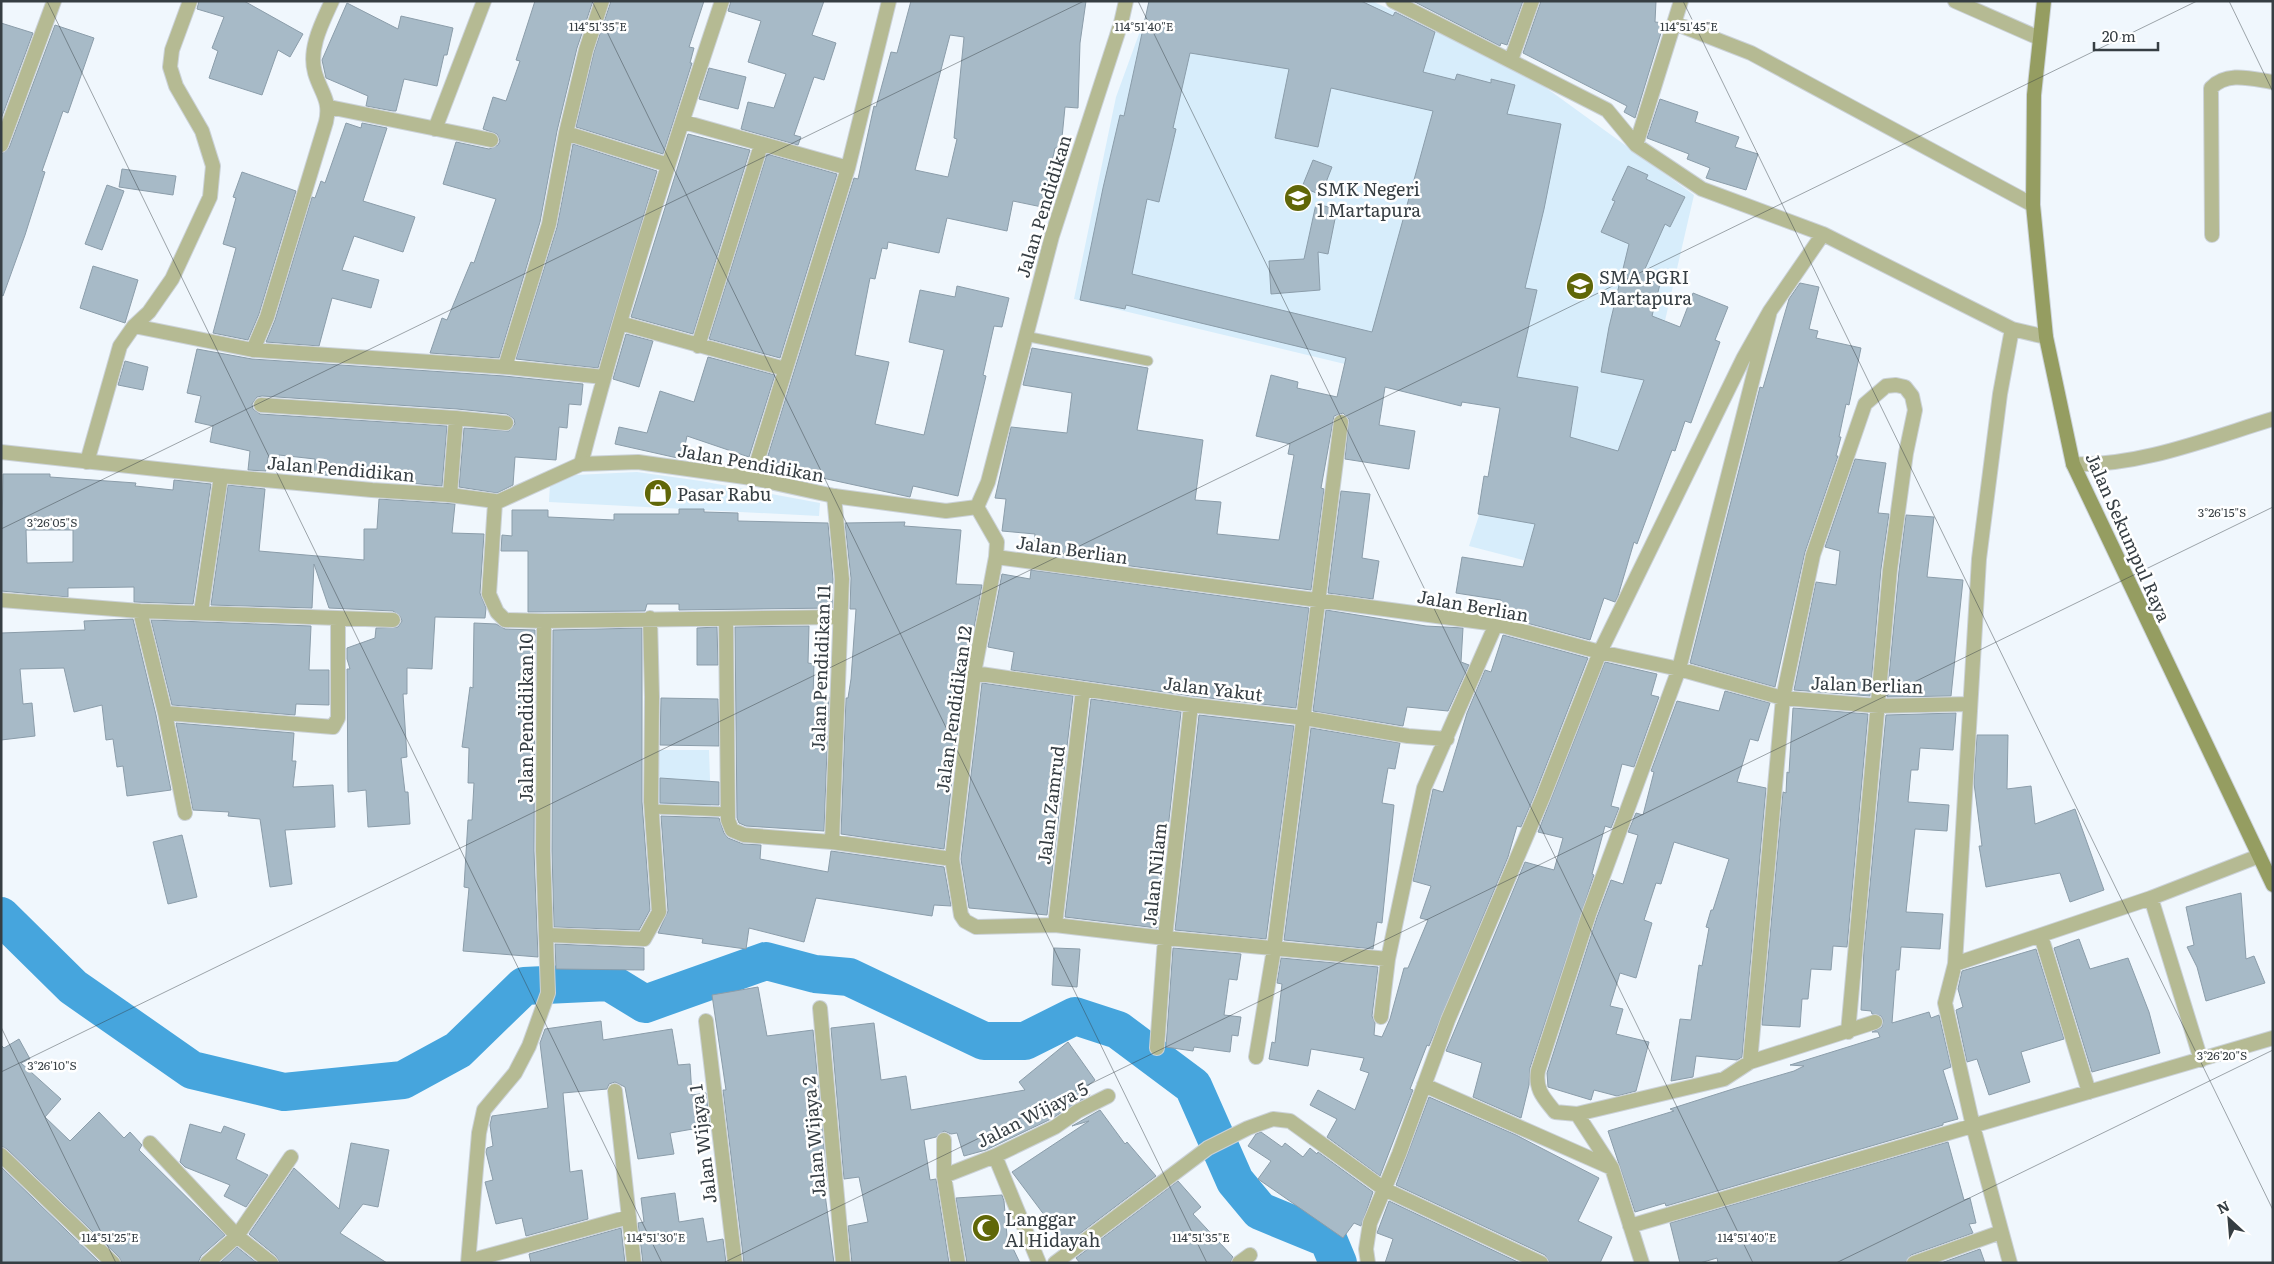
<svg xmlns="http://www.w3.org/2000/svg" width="2274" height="1264" viewBox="0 0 2274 1264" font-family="Literata,serif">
<rect width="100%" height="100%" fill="#f0f7fd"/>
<path fill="#d7edfb" d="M1151,1H1372L1527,74L1694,195L1652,377L1578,574L1469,546L1515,405L1074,299L1116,97Z
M637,472L701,481L820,503L819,516L549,502L550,484L575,475Z
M659,750H709L711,809L658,807Z"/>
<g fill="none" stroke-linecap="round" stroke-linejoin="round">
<path stroke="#46a5dd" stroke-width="38" d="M1,916L73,987L192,1070L284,1092L403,1080L458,1050L524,986L609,982L645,1004L766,961L815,974L849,977L984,1041H1025L1075,1016L1118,1030L1193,1086L1235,1181L1260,1211L1328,1239L1338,1263"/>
</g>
<path fill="#a7bac7" stroke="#8b9daa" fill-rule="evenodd" d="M199,1H244L303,34L290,57L278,50L262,95L209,78L218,51L212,48L224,17L197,9Z
M535,1H593L577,48L557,131L540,222L499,358L430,353L442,318L447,320L471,262L474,263L496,199L443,184L456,142L489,149L498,145L500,141L497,134L483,129L493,97L506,101L520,61L516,60Z
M611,1H704L689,47L694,48L690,63H692L663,154L576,127L594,52Z
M731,1H824L812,35L836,43L824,80L814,77L794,135L801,137L798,145L741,129L748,102L774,108L786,74L748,62L761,21L728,11Z
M911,1H1086L1080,43L1078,108L1065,107L1061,148H1055L1042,207L1013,201L1007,231L947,218L939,253L888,242L887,249L882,248L875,279L870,278L855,355L889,362L875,424L924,435L944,350L909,342L920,290L955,297L957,286L1009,298L1002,327L994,326L983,375L986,376L958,496L913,486L910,497L767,466L766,462L854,178L858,179L874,106L876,107L891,52L897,53ZM950,35L964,37L954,138L957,139L948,177L915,170Z
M1149,1H1361L1393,16L1395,12L1435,32L1423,72L1455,80L1457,74L1491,83V79L1515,85L1507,114L1561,124L1544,209L1525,288L1537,290L1517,377L1578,387L1570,437L1618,451L1644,380L1601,372L1609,327L1629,244L1601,232L1615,201L1612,200L1628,166L1648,175L1646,179L1685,197L1670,227L1665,224L1644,271L1662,276L1652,316L1680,327L1693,293L1728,307L1715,340L1720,342L1691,423L1685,421L1675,451L1672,450L1637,544L1634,542L1618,596L1615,602L1604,598L1590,640L1508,618L1510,613L1499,611L1501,600L1456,593L1462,557L1523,567L1535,524L1478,514L1484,476L1488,477L1500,408L1462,402L1461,406L1385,387L1379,425L1415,431L1409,469L1345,459L1349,419L1343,413L1334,416L1321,488L1324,489L1311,590L1033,553L1035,534L1002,531L1006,499L995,498L1011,427L1067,433L1072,393L1023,385L1032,348L1148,368L1137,430L1203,440L1195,500L1221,502L1217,534L1279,540L1294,455L1288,454L1290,444L1256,436L1271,375L1298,382L1297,388L1337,397L1346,358L1126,305L1125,309L1080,300L1103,188L1120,115L1124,116ZM1190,53L1289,69L1275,138L1318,147L1331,88L1433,111L1372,332L1132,274L1147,199L1159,202L1176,129L1173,128Z
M1413,1H1523L1507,45L1501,43L1500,46Z
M1541,1H1656L1655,22L1664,23L1635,118L1624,112L1627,106L1523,53Z
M347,3L398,29L401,16L453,28L447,55H444L437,86L404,79L396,111H393L366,106L368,96L326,78L322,60Z
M1,23L33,33L1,119Z
M55,25L94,38L68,113L63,111L42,171L45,172L25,235L3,296L1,295V154L9,148Z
M709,68L746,77L738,109L699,99Z
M1660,99L1698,112L1695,122L1739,137L1735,147L1758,154L1746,190L1706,178L1710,168L1687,159L1689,154L1647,138Z
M346,123L361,128L362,123L387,128L363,201L415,217L403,252L354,236L342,270L379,280L371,308L332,298L319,346L266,342L275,320L312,197L315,198L321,181L325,183Z
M688,134L750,150L693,334L631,317Z
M573,144L657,171L598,368L516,359L557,227Z
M767,154L837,174L780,358L709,339Z
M1313,160L1332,167L1321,195L1302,187Z
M122,169L176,176L173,195L119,187Z
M242,172L296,191L259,314L248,340L213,333L236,248L223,244L236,198L233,197Z
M107,185L124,191L102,250L85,244Z
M1316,204L1337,209L1328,254L1318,252L1320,290L1271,294L1269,261L1304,259Z
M93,266L138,280L125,323L80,308Z
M1800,283L1819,287L1809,329L1818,331L1816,338L1861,348L1849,405L1846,404L1839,437H1841L1836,456H1838L1805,552L1775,687L1690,663L1760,387L1763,388L1789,299Z
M626,334L653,341L639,387L613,379Z
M197,349L252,359L504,376L583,384L581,405L569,404L567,428L559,427L556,460L515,457L513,485L497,493L459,487L464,428L509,431L515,424L514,419L507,414L457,409L262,396L257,397L252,404L253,409L260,414L447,426L442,486L314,474L315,459L279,455V458L268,457L266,471L248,470L250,451L210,442L213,426L195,422L201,396L187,393Z
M708,357L775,375L749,457L687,436L682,459L615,444L619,427L647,433L660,391L694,402Z
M125,361L148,367L143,390L118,385Z
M1855,459L1886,463L1878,513L1889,514L1881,569L1870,696L1794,690L1816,582L1836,585L1840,551L1825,547Z
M3,474H50V477L136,483L135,486L173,490L174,480L211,484L193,604L134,602V587L68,588V597L1,591ZM26,530H73V562L27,563Z
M228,485L265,489L259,551L364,560V529H377L379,499L455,504L452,533L484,534L480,593L486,608L485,618L435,617L432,669L407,668V694H403L407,757L401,758L405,792H408L410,824L368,827L366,790L348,792L347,669H350L347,659V648L375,638L376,628L398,627L402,621L400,616L393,611L329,608L314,564L312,608L211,605Z
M1341,491L1370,494L1362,558L1379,561L1373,599L1328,593Z
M679,509H704V512L738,513V521L828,523L833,579L832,608L679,610V604H647L645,611L528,612V551H501L502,535L512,536V510H548V517L614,520V514H679Z
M1906,515L1934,517L1927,577L1963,580L1951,696L1887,697L1899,571Z
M905,522L904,526L961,530L956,584L982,585L971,644H968L944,849L841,834L846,698H848L851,679L856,609H850L851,578L845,523Z
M1031,570L1309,608L1296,708L1192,696L1011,670L1014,652L988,647L1002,574L1030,579Z
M1326,610L1426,626L1463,628L1461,662L1469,665L1448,711L1407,707L1403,726L1313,711Z
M133,619L156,715L171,790L127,796L123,766L117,767L113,739L106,740L102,705L74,712L64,668L20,669L23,704L32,703L35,736L1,740V633L85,630L84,621Z
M151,620L311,626L309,670H329V705L296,704L295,715L172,705Z
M474,623L496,624L505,629L535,630L534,851L538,957L463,951L469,888L464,887L468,820H472L474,783H468L469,748L462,747L470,687L473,688Z
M809,626L808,663L814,664L813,697H829L824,831L746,826L739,823L737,818L735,627Z
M717,627L718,665H697V628Z
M642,628V802L650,910L639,930L554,927L552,851L553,630Z
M1503,635L1588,658L1535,794L1521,827L1517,826L1508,857L1429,1046L1427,1045L1410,1089L1413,1090L1380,1176L1327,1137L1337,1119L1310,1105L1318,1090L1355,1110L1369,1073L1360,1070L1364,1058L1311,1049L1308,1066L1269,1059L1272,1042L1275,1043L1282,984L1277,983L1281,958L1378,967L1372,1016L1375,1023L1374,1035L1382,1037L1390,1019L1404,968H1408L1428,920L1420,918L1431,886L1413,881L1432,794L1433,789L1443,792L1467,713L1485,670L1491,672Z
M1605,662L1657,674L1651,695L1659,697L1634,767L1622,764L1611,806L1619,808L1611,828L1605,826L1592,874L1594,875L1530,1068L1529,1085L1521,1118L1473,1097L1482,1063L1446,1051L1525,862L1554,870L1563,838L1538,832Z
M982,683L1073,696L1047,915L969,908L961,859Z
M1725,691L1770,703L1758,741L1750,739L1737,782L1766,788L1742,1057L1737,1060L1696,1056L1693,1077L1671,1081L1680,1019L1691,1020L1699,965L1702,966L1709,928L1706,927L1711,910H1713L1729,859L1674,842L1661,884L1656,883L1644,920L1652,923L1636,978L1620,973L1610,1006L1623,1009L1616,1034L1649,1042L1636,1091L1617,1096L1594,1090L1591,1100L1548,1087L1547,1073L1597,917L1611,880L1623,884L1638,835L1628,832L1636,813L1643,815L1654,772L1651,771L1677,701L1719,711Z
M661,698L718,699L719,746L660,745Z
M1091,699L1181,712L1157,928L1065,917Z
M1793,708L1868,714L1847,947L1833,946L1831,970L1811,969L1808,999H1802L1800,1027L1762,1025L1783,792L1786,793L1787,772L1789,773Z
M1956,713L1953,750L1920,748L1918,770H1911L1908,802L1949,805L1947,831L1915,829L1906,912L1943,914L1940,949L1901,947L1899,970H1896L1892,1023L1929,1012L1931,1018L1939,1015L1951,1067L1943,1070L1958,1119L1943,1123V1125L1666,1206L1665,1203L1635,1212L1608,1131L1674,1111L1670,1109L1736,1088L1794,1071L1804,1066L1790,1065L1880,1037L1878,1032H1872L1882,1027L1883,1020L1881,1016L1872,1014L1871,1011L1861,1010L1864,949L1886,715Z
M1199,715L1294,726L1266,939L1175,930Z
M176,723L294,733L292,761H296L293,787L333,785L335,827L285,830L292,884L270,887L260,819L228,816L229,812L193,810Z
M1311,728L1400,743L1395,769L1388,768L1382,803L1394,805L1382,923L1377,922L1373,949L1284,940Z
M1977,735H2008L2007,789L2031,786L2035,824L2075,809L2104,890L2070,902L2060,873L1986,887L1979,846H1982L1974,783Z
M660,778L719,782V805L660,803Z
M661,816L719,818L724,833L728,838L743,844L761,845L760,859L828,872L831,851L944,867L951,906L934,905L932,916L816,898L804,942L749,928L746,949L702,943L703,939L658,933L668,911Z
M182,835L197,897L168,904L153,842Z
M2241,893L2246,959L2254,956L2265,983L2206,1001L2197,967L2187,947L2194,945L2186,907Z
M2079,939L2090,969L2128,958L2149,1012L2160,1053L2092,1072L2054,948Z
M555,944L644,948V970L556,969Z
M1054,948L1080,949L1077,987L1052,985Z
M1173,948L1241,954L1237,980L1229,979L1224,1015L1241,1017L1238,1036L1232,1035L1230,1052L1194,1047L1193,1051L1166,1047Z
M2036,949L2064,1039L2021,1052L2030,1082L1989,1095L1977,1059L1967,1062L1956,1010L1963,1007L1958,989L1962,971Z
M758,987L767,1036L813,1030L827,1181H825L827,1194H825L834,1263H744L723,1090H726L712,995Z
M601,1021L603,1040L672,1029L678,1065L690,1064L692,1095L706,1093L710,1126L670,1133L674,1154L638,1159L625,1087L615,1082L609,1084L607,1089L563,1093L570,1172L582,1170L588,1219L526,1236L522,1218L496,1224L485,1182L493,1180L486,1152L487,1148L493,1146L490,1125L492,1116L548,1108L540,1043L545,1029Z
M874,1023L881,1080L906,1076L911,1110L1025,1090L1019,1082L1068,1042L1095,1080L1085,1088L1090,1095L1051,1119L986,1150L964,1156L957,1133L951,1134L944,1131L936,1137L924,1140L930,1180L936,1179L949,1263H852L848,1226L868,1222L859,1177L844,1179L831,1028Z
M19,1039L30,1059L21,1063L61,1099L45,1117L70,1141L99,1112L124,1138L130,1132L142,1145L139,1150L225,1235L201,1256L198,1263H122L119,1257L7,1149L1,1146V1045L4,1048Z
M1429,1097L1516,1135L1599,1178L1578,1221L1612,1237L1600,1263H1550L1545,1255L1396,1185Z
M1100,1110L1125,1144L1127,1142L1156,1176L1066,1244L1012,1172L1089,1121L1072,1126Z
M190,1124L221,1133L224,1126L245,1134L236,1159L268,1175L246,1207L224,1196L230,1185L185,1167L180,1162Z
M1261,1132L1282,1147L1285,1143L1303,1157L1310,1148L1317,1154L1318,1152L1373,1192L1361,1226L1354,1223L1343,1238L1258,1179L1271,1161L1248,1146L1256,1134Z
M1948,1142L1964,1200L1970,1198L1976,1223L1969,1224L1973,1233L1911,1255L1905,1263H1718L1717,1258L1700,1263H1680L1670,1223Z
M351,1143L389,1150L378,1207L363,1204L340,1233L387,1263H280L276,1256L249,1234L294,1168L339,1209Z
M1,1167L100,1263H1Z
M1178,1181L1201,1207L1193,1214L1233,1257L1230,1263H1080L1076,1258Z
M675,1193L679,1222L703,1218L707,1242L723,1239L726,1263H643L638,1223L644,1222L641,1198Z
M1002,1195L1004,1201L1007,1236L1020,1263H967L956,1198Z
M1389,1201L1520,1263H1385L1393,1239L1377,1233Z
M621,1228L625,1263H531L529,1254Z
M237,1247L257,1263H220Z
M1980,1249L1985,1263H1941Z"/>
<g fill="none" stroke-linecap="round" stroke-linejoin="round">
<defs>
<path id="service" d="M1025,336L1148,361
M652,809L728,812"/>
<path id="minor" d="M1393,1L1607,110L1636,145L1702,189L1823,234L2012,329L2046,337
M1955,1L2039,38
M1674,23L1751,53L2033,205
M1511,60L1532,1
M329,107L491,140
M684,122L848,168
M435,129L484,1
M566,133L668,165
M1,145L54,1
M1636,145L1681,1
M2212,235L2211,88C2227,71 2252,79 2273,82
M1770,311L1679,669L1589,914L1538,1071C1535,1090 1544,1098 1555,1112L1577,1114L1724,1079L1750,1062L1875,1022
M620,323L785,369
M134,326L253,350L505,367L604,377
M698,346L761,145
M253,350L267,317L326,122C331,100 321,93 315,73C308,49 322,23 332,1
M505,367L549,224L566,133L586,50L602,1
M261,405L456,418L506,423
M87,462L120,346L134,326L149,312L172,279L210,197L213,166L202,131L176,86L170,67L172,50L190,1
M581,464C621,308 671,154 722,1
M2073,464C2138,467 2210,438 2273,419
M752,478L848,168L889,1
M450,495L456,418
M977,507L997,542L996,557L974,673L952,859L961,915L965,921L976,927L1055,925L1165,938L1388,959
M996,557L1496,624L1600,652L1679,669L1783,698L1879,706L1970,704
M1,600L140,611L393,620
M140,611L165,713L185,813
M201,612L221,476
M726,619L728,820L732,830L744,835L832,842L952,859
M544,621L840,617
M974,673L1191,705L1305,718L1408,736L1447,739
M165,713L333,727L338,718V619
M832,842L842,579L834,496
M2151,898L2201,1060
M1055,925L1083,689
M547,935L644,939L659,912L651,802L652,697L650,618
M2041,936L2089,1092
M1955,964L2151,898L2259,856
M820,1008L843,1263
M1381,1017L1388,959L1424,788L1496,624
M706,1021L735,1263
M1157,1048L1165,938L1191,705
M1256,1057L1274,949L1341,422
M1750,1062L1783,698L1813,555L1865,404L1886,386L1896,385L1905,387L1912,396L1915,410L1906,453L1890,570L1848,1032
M1424,1085L1612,1168
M615,1091L634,1263
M1577,1114L1612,1168L1642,1263
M944,1140V1176L958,1263
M150,1143L237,1236L271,1263
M1,1155L113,1263
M995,1156L1039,1263
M944,1176L995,1156L1055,1127L1078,1111L1108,1096
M1630,1226L2273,1038
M207,1263L237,1236L291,1157
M470,1263L469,1261L629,1217
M1055,1263L1208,1148L1248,1128L1273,1119L1290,1121L1384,1189L1541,1263
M1239,1263L1250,1255
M1368,1263L1366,1249L1370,1223L1399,1154L1448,1020L1543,797L1600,652L1743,359L1770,311L1823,234
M1914,1263L2001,1232
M2010,1263L1973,1126L1945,1003L1955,964L1979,559L2000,394L2012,329"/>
<path id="tertiary" d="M1,452L221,476L372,490L450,495L495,501V503L581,464L638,462L752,478L834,496L946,511L977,507L988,482L1052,236L1121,23L1126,1
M468,1263L479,1133L484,1110L515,1073L529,1046L548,993L543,851L544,621L505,620L497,612L489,594L495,503"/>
<path id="secondary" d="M2044,1L2034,95L2033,205L2046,337L2073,464L2273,885"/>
</defs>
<use href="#service" stroke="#cbd2d8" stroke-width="11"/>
<use href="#minor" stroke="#cbd2d8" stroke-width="16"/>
<use href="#tertiary" stroke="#cbd2d8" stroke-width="16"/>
<use href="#secondary" stroke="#cbd2d8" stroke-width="16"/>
<use href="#service" stroke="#b5ba93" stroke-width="9"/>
<use href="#minor" stroke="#b5ba93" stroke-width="14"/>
<use href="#tertiary" stroke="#b5ba93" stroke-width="14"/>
<use href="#secondary" stroke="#959d61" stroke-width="14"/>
</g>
<path fill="none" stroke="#363e43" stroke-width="1" stroke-opacity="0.45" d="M47,1L662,1263M592,1L1207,1263M1138,1L1753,1263M1683,1L2273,1210M2229,1L2273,92M1,529L1084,1M1,1027L116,1263M1,1072L2197,1M723,1263L2273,507M1836,1263L2273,1050"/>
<defs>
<symbol id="school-disc" viewBox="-11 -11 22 22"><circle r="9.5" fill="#606708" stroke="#fff"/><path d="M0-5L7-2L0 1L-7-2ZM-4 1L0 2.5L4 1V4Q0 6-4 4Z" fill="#fff"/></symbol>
<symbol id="shop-disc" viewBox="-11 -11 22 22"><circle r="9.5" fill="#606708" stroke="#fff"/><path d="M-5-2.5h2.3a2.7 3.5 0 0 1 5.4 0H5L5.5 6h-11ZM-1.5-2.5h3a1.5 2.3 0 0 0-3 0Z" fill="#fff"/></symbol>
<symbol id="mosque-disc" viewBox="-11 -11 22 22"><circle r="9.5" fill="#606708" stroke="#fff"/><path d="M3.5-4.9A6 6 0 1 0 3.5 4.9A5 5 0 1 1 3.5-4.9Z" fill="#fff"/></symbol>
</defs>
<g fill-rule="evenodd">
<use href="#school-disc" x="1282" y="182" width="32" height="32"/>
<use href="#school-disc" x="1564" y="270" width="32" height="32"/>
<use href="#shop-disc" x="642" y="477" width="32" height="32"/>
<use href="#mosque-disc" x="970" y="1212" width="32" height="32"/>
</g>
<g text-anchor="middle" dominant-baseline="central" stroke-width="5" stroke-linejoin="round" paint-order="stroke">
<g font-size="18" fill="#363e43" stroke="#fff" text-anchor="start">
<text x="1317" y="188">SMK Negeri<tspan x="1317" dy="21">1 Martapura</tspan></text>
<text x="1599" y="276">SMA PGRI<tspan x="1599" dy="21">Martapura</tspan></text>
<text x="677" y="493">Pasar Rabu</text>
<text x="1005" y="1218">Langgar<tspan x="1005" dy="21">Al Hidayah</tspan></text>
</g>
<g font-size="18" fill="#363e43" stroke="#fff">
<text transform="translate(1043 206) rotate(-73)">Jalan Pendidikan</text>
<text transform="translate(751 462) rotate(10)">Jalan Pendidikan</text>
<text transform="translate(341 468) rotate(5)">Jalan Pendidikan</text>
<text transform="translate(2129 537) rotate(66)">Jalan Sekumpul Raya</text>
<text transform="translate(1072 549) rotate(8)">Jalan Berlian</text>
<text transform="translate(1473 605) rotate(10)">Jalan Berlian</text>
<text transform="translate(820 668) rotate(-88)">Jalan Pendidikan 11</text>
<text transform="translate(1867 684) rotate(2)">Jalan Berlian</text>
<text transform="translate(1213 688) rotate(7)">Jalan Yakut</text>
<text transform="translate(953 709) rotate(-82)">Jalan Pendidikan 12</text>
<text transform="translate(525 718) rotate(-90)">Jalan Pendidikan 10</text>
<text transform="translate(1050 805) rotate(-83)">Jalan Zamrud</text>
<text transform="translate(1154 874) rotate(-84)">Jalan Nilam</text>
<text transform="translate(1032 1114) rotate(-27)">Jalan Wijaya 5</text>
<text transform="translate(813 1137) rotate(-95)">Jalan Wijaya 2</text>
<text transform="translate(702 1144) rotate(-97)">Jalan Wijaya 1</text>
</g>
</g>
<g font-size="12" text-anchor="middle" fill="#363e43" stroke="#fff" stroke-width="5" stroke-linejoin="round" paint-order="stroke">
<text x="598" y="31">114°51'35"E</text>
<text x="1144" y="31">114°51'40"E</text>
<text x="1689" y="31">114°51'45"E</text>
<text x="2222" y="517">3°26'15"S</text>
<text x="52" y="527">3°26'05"S</text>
<text x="2222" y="1060">3°26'20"S</text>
<text x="52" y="1070">3°26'10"S</text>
<text x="110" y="1242">114°51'25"E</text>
<text x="656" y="1242">114°51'30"E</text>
<text x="1201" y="1242">114°51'35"E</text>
<text x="1747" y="1242">114°51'40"E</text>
</g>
<rect width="2274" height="1264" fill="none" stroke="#363e43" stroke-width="5"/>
<g transform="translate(2229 1219) rotate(334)" stroke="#ffffff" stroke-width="4" paint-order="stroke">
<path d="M0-4L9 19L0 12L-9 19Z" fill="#363e43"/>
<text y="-8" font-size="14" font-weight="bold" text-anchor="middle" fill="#363e43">N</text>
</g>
<path d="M2094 42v8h64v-8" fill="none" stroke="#363e43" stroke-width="2.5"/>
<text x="2102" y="42" font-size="15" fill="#363e43" stroke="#ffffff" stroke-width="4" paint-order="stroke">20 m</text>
</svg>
